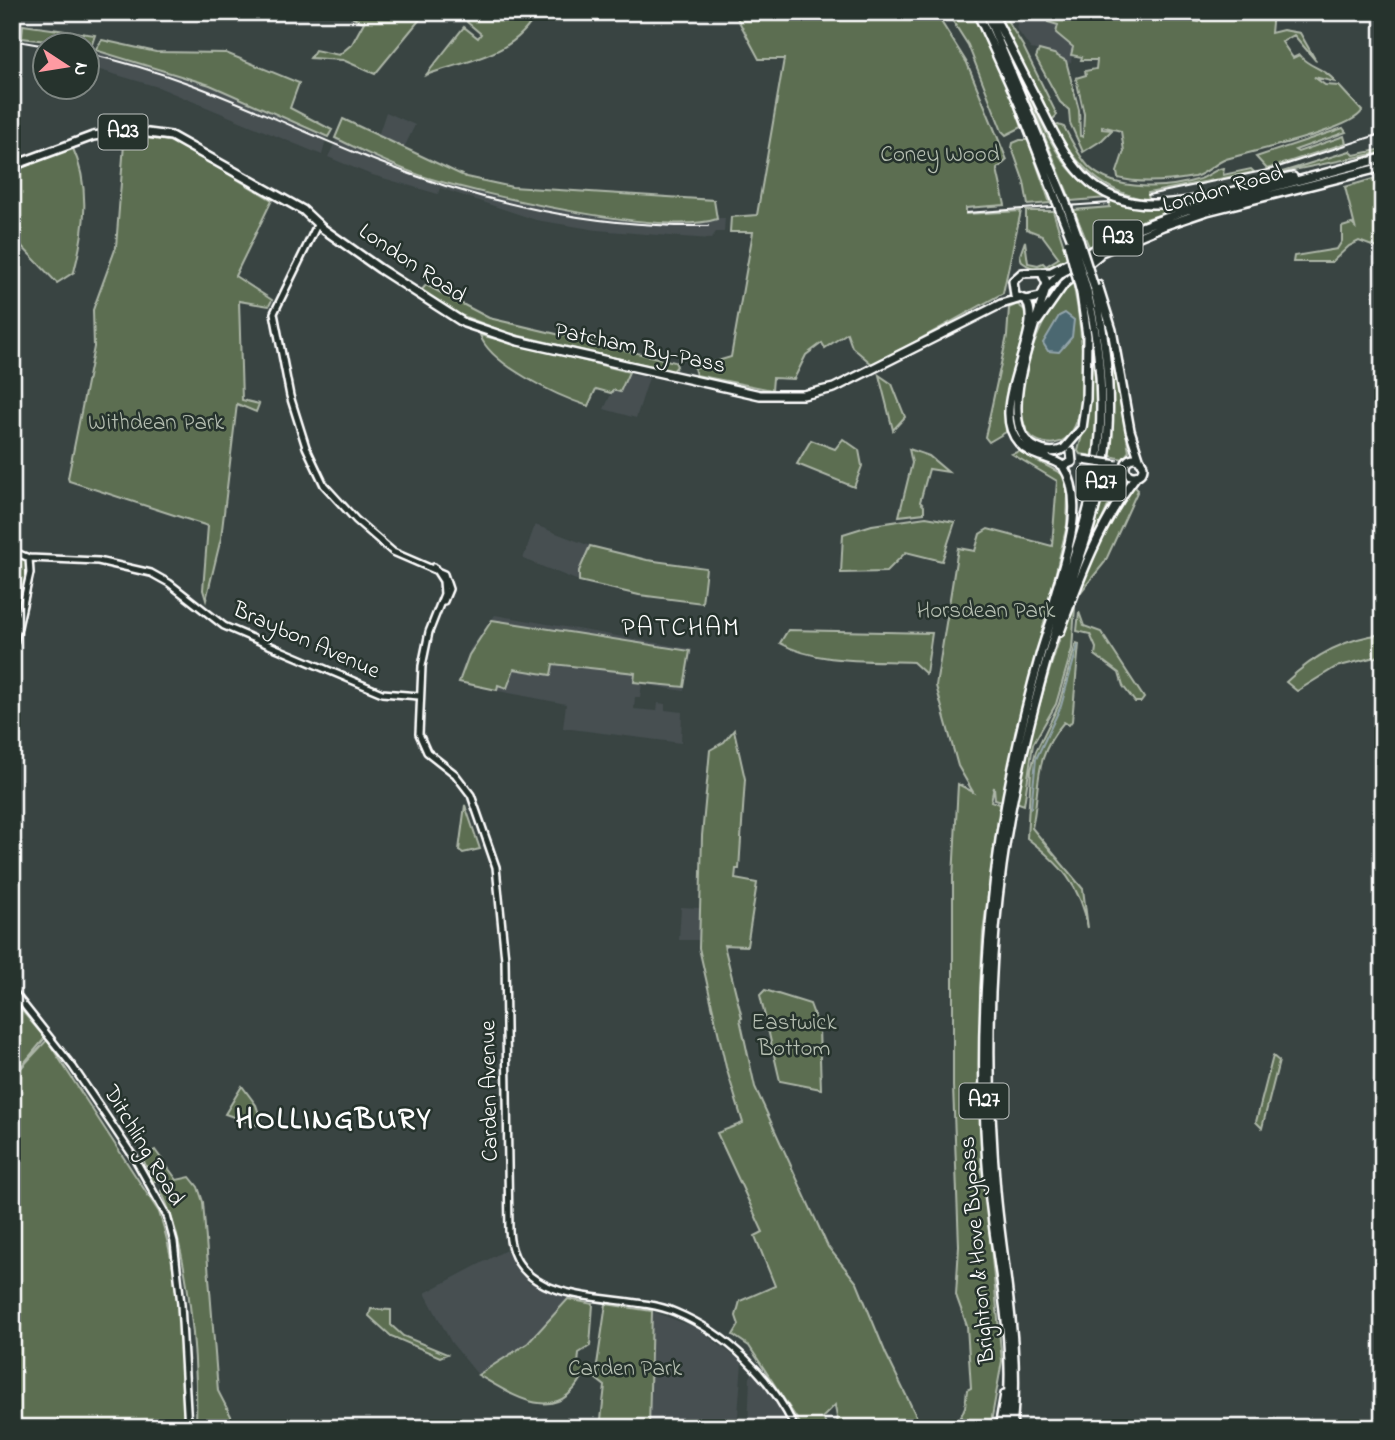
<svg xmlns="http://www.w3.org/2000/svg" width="1395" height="1440" viewBox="0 0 1395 1440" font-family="'Indie Flower',sans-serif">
<rect width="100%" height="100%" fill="#394442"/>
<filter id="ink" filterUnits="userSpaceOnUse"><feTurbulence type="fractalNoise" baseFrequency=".0143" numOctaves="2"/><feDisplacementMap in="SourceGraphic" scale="14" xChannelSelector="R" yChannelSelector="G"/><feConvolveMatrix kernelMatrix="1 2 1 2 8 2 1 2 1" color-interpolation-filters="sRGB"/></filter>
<g filter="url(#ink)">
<path fill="#464f51" d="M1022,12H1050L1048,22L1059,25L1056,33L1073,47L1071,62L1067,63L1054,54L1031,49L1016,28Z
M100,49L214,77L327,136L322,155L158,87L93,68Z
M386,112L415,125L404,148L378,136Z
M337,138L444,179L716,214L717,218H725L724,232H716L711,239L682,237L597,230L536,220L440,188L438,194L369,174L328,157Z
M629,373L649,378L636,418L604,409L613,390L620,392Z
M535,525L590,546L579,571V581L523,559Z
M495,615L692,649L684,691L642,684L640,697H635L634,709L657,711L658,703L665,704V710L682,712L681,743L563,728L566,704L457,683L470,649Z
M681,907L700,908L701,940H679Z
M506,1250L515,1268L528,1282L568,1299L528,1343L478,1375L451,1342L425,1293Z
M652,1311L697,1328L742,1362L737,1428H649Z
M753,1373L777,1400L791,1428H748L750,1377Z"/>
<path fill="#5b6e51" stroke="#adb6a8" stroke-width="2" d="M351,12H426L375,74L343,60L310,58L315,50L339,55L352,44L364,22L353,18Z
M471,12H537C516,56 467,60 426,75L464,27L478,38L481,34L467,22Z
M734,12H935L967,63L1007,160L997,169L1005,205L966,208V214L1021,211L1003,293L873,365L852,347L847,333L825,348L822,343L806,355L794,379L773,378L772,390L696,375L694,368L731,357L753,232H730L731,217L757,215L784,59H759Z
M947,12H972L1007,86L1022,127L1006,135L1002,131L968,45Z
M995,12H1002L1023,46L1057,115L1051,121Z
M1050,12H1201L1195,21L1199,22L1205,12H1273L1271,33L1283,30L1300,33L1316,61L1294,35L1282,42L1293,58L1299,55C1309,68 1326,68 1335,82L1314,77L1325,85L1339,86L1362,111C1352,130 1252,151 1226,159C1215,163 1206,174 1194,177C1172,181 1140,184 1118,178L1117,172L1124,151L1121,131L1102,126V129L1112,130L1102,140L1083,152L1070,123L1069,110L1060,102L1036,58L1039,50L1054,54L1066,61L1079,110L1080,136L1083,137L1084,114L1076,78L1086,75L1085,71L1096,69L1097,60H1081L1082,57L1071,55L1073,47L1056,33L1058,25L1048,22Z
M23,25L95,35L90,50L88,46L22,38Z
M102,40L156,52L226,53L299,83L290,108L332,130L328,137L210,85L95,50Z
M1015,64C1038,112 1055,174 1107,198L1071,201Z
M343,119L466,177L512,187L714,200L717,219C664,237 485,195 428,178C396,168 365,152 335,138Z
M1058,125L1064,127C1072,141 1079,157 1090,168C1116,192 1168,189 1200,179C1209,176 1214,169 1224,168L1223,175L1251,169L1254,172L1148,193L1149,200C1102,193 1077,165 1054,127Z
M1343,128L1346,132L1295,150L1298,152L1344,136L1346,143L1267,169L1256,157Z
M133,136L175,142L272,200L235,276L272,300L269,306L239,301L242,400L259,404L256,412L237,404L221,538L206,600L203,590L208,526L69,481L68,478L94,347L93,310L116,247L124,144Z
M1020,140H1028L1050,203L1028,205L1024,182L1012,148L1013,143Z
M72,146C91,187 85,229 74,272L57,283L12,236V172Z
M1383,149V152L1279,173L1350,151L1354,155Z
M1383,176V250L1359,241L1349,246L1332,262H1293L1294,256L1337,249L1342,241V227L1352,224L1355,227L1345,187Z
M1109,199L1144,209L1184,207L1146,219L1089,247L1074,210L1110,207Z
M1026,211H1053L1068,259C1052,267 1039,275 1022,262L1020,255L1025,241L1028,263L1038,265L1043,263L1046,266L1059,258L1042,235L1026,229Z
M1073,282C1079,312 1099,434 1056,443C1049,445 1036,442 1031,436C1003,406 1042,304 1073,282Z
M426,285L489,318L675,362L677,366L673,371L507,333L458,314L420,292Z
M1017,304L1026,311V322L1005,403L1006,432L989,442L985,437L1007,336L1009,308Z
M1092,333C1099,372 1102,417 1094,456L1080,454L1078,451C1089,411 1093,374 1092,333Z
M480,335L629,372L620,392L613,390L611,393L596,389L588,406C558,396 490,365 480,335Z
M1111,342L1129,451L1123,459L1110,456Z
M879,375L892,384L905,417L893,430Z
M843,439L859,450L862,466L854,487L797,464L811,440L835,449Z
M909,449L929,456L948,472L929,469L920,502L924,506V513L899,516L912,463Z
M1019,451L1064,475L1068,495L1067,525L1002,801L995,799L994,787L991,801L1000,804L983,933L980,990L982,1154L1002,1361L990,1428H956L965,1407L967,1390L971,1388L967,1326L956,1295L959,1246L953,1086V878L958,784L973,792L958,766L936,686L958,548L975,551L980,534L988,529L1052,546L1057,481L1012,454Z
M1107,468L1120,472L1121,477L1092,542L1089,543Z
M1132,484L1138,490L1105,562L1080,593L1077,592L1098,545Z
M926,517L955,522L942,561L906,552L886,572L841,573L843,534L872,525Z
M590,546L647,560L706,568L702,603L639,595L579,581V571Z
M12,553L26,559V575L12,645V588L17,569L12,566Z
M1072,602L1075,607L1072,649L1056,704L1033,744L1024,805L1016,802C1029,734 1049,668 1072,602Z
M1079,612L1084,626L1101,632L1144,698L1141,702H1135L1123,686L1119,673L1095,655L1096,648L1090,634L1077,631Z
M492,620L690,651L684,687L634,682L635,673L553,664L551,675L514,669L507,688L498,685L497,690L459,682L469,655Z
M788,630L932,633L926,674L913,662C872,660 817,664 780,643Z
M1383,634V655L1336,667L1297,691L1286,682C1313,656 1346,638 1383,634Z
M1076,643L1079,644L1072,721L1069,725L1064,722C1032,759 1041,786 1032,828L1083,889L1088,928C1081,885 1060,864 1027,838L1031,770L1036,751L1059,704Z
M734,730L745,779L739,869H736L735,879L757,883L747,946L724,945L742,1018L740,1019L755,1087L828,1247L857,1283L886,1354L922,1428H828L838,1424L835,1405L823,1417L826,1425L803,1428L749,1346L733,1335L739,1325L736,1316L740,1301L775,1286L755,1236L763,1232L717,1133L743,1123L726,1067L699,948L702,836L710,750L724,742Z
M465,805L480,849L463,853L459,850Z
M765,990L810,1004L819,1028L821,1089L780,1081L760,995Z
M12,999L45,1038L19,1069L12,1088Z
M47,1040L159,1212C180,1276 187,1360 184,1428H12V1096L20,1069Z
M1273,1056L1279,1061L1262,1128L1256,1122Z
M242,1086L256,1105L261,1120L257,1125L225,1114Z
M155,1150L177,1180L190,1177L198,1187L203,1202L218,1391L232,1418L227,1428H196C198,1361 190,1251 161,1191L165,1187L160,1178L153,1182L142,1157Z
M568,1299L593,1304L590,1346L579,1353L578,1365L587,1368C560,1428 519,1399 478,1375L528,1343Z
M606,1304L652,1311L649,1428H600L605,1386L595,1378Z
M371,1309L391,1310V1325L403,1336L447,1354L440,1357L391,1336L369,1316Z"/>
<path fill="#4b6871" stroke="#93a4aa" stroke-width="2" d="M1065,313L1074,320L1072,337L1059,352L1048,351L1043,343L1059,316Z"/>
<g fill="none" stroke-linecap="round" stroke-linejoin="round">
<path stroke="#93a4aa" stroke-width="2" d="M1031,808L1036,759L1061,706L1078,645"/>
<defs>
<path id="tertiary" d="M318,223L274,313L290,396L306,447L324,485L356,520L393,552L444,574L449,589L444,601
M12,551L29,558L98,561L151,573L169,583L224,626L382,693L419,696
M434,567L443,581L444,594L429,632L422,666L419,734L427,752L455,774L471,795L496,867L505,959L509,1231C513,1313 623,1290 675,1312C728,1334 771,1377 795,1428
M12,654L30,573L29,558
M12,990L73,1067L135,1159L167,1216L174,1242L181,1304L188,1428"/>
<path id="trunk" d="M977,12L1019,104L1057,202
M986,12L1065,201
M992,12C1007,41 1021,70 1036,98C1063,152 1085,206 1156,204C1201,203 1249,186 1293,177
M12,166L93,136L133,131L171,136L303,210L322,228L380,269L464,323L518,341L760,395H803L834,388L1001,304L1018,299
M1068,209L1078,237
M1060,210L1072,240
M1042,273L1047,284L1041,297L1026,300L1015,296L1013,281L1022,273L1051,272L1133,230L1187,210L1383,158
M1098,285L1112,330L1130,430L1140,461
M1047,288L1061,273L1092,256L1163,226L1207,211L1383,167
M1045,292C1035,326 995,423 1033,446C1043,452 1053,454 1064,449L1082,428L1086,399L1087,336L1081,293
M1026,300C1046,332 986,406 1019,443C1031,457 1049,456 1063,466C1088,504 1063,564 1052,605
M1038,321L1064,284L1099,255
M1125 467a9 9 0 1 1 18 0a9 9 0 1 1-18 0Z
M1063,466L1072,462L1071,452
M1060,632C1080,577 1100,523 1136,476
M999,1428L1005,1394
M1005,1428C1018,1350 997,1269 989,1191C981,1099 982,1006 991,914C999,825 1017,737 1041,652C1054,608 1073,565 1085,520C1107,444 1105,367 1087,291
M1012,1428C1021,1347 1003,1271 996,1191C984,1053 989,910 1018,774C1030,721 1043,668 1060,616C1077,565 1097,515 1105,460C1113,402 1107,344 1094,287"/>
</defs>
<use href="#tertiary" stroke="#fff" stroke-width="10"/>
<use href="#trunk" stroke="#fff" stroke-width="12"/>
<use href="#tertiary" stroke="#26332d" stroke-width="5"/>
<use href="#trunk" stroke="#26332d" stroke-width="7"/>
<path stroke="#fff" stroke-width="2" d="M12,40L46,46
M88,54C190,75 279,123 376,161C480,203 595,228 708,226
M1148,195L1272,169L1383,133
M966,213L1110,203"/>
<defs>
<path id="trunk-bridge" d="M1065,201L1068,209
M1057,202L1060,210
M1078,237L1094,287
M1072,240L1087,291
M1068,243L1081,293
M1083,460L1117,465"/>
</defs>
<use href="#trunk-bridge" stroke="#fff" stroke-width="12" stroke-linecap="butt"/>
<use href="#trunk-bridge" stroke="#26332d" stroke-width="7"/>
</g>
</g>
<g text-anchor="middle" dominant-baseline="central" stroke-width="5" stroke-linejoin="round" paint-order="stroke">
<g fill="#26332d" stroke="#bec2c0" stroke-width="2">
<rect x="98.5" y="114.5" width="49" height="35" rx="5"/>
<rect x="1093.5" y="220.5" width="49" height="35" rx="5"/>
<rect x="1076.5" y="465.5" width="49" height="35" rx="5"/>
<rect x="959.5" y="1083.5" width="49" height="35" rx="5"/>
</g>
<g font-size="21" font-weight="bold" fill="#fff">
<text x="123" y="132">A23</text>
<text x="1118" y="238">A23</text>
<text x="1101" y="483">A27</text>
<text x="984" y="1101">A27</text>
</g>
<g font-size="23" fill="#b5beb1" stroke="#26332d">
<text x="940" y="155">Coney Wood</text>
<text x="156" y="423">Withdean Park</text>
<text x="986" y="611">Horsdean Park</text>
<text x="794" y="1023">Eastwick<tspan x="794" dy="26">Bottom</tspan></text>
<text x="625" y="1369">Carden Park</text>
</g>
<g font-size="23" fill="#fff" stroke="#26332d">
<text transform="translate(1223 190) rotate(-16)">London Road</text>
<text transform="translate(412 264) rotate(34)">London Road</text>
<text transform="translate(640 349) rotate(12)">Patcham By-Pass</text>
<text transform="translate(306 641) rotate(24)">Braybon Avenue</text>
<text transform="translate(490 1091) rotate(-91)">Carden Avenue</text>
<text transform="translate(143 1146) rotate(59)">Ditchling Road</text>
<text transform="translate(978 1250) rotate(-95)">Brighton &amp; Hove Bypass</text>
</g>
<g font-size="26" letter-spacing="2" fill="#fff" stroke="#26332d">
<text x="681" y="629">PATCHAM</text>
</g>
<g font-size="30" font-weight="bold" letter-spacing="2" fill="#fff" stroke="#26332d">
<text x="334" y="1121">HOLLINGBURY</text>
</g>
</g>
<rect width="1395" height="1440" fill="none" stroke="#26332d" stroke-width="42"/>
<rect x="21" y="21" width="1353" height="1398" fill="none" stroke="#fff" stroke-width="2.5" filter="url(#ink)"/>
<g transform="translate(66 66) rotate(102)"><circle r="33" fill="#26332d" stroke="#7d8581" stroke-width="2"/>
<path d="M0-5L12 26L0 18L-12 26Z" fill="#ff9aa2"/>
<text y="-10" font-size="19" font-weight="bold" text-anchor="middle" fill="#ffffff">N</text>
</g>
</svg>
